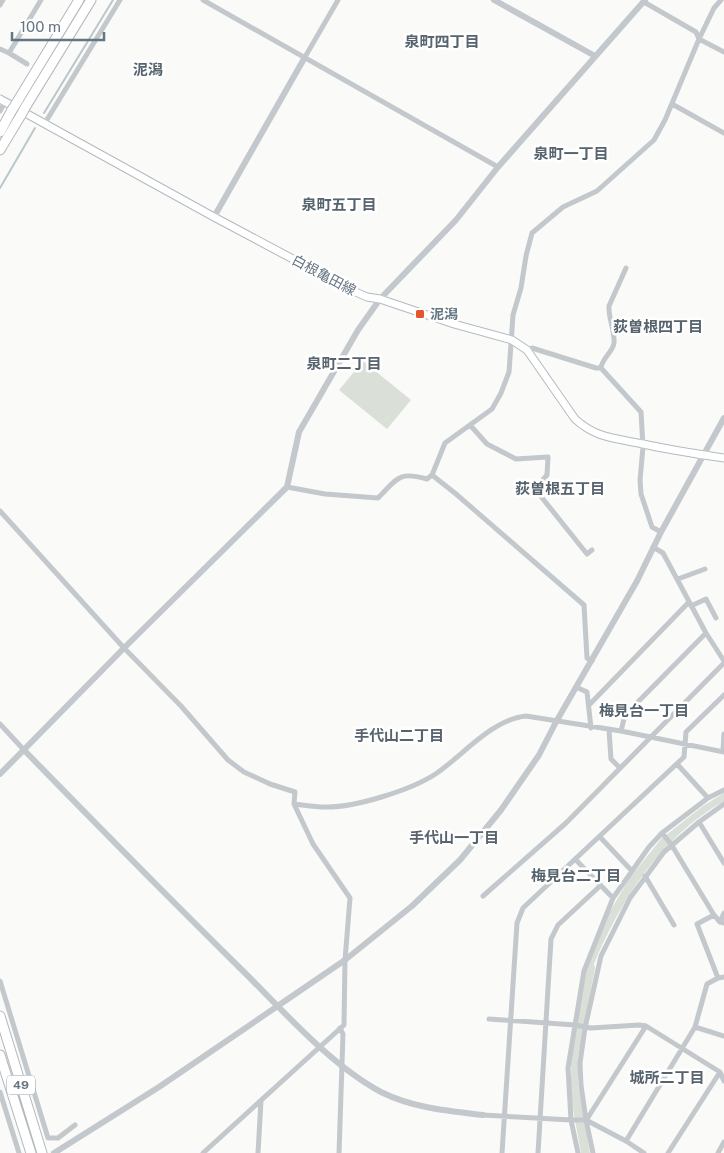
<svg xmlns="http://www.w3.org/2000/svg" width="724" height="1153" viewBox="0 0 724 1153" font-family="'Public Sans','Noto Sans JP',sans-serif">
<rect width="100%" height="100%" fill="#fafaf8"/>
<path fill="#dadfd7" d="M363,361L411,400L387,429L339,390Z
M724,793V801C661,837 621,899 594,964L595,968L578,1058V1084L590,1153H581L571,1098V1058L586,972L609,913L629,879L661,839L703,806Z"/>
<g fill="none" stroke-linecap="round" stroke-linejoin="round">
<path stroke="#bbc7cb" stroke-width="2" d="M44,113L113,0
M0,188L35,128"/>
<defs>
<path id="secondary" d="M0,99L214,217L351,290L367,297L380,299L454,324L512,340L527,350L575,419C597,439 616,438 643,444C670,450 697,454 724,458"/>
<path id="trunk" d="M17,102L79,0
M26,106L91,0
M0,132L12,110
M0,150L21,115
M0,1016L42,1153
M0,1055L31,1153"/>
</defs>
<use href="#secondary" stroke="#b3babf" stroke-width="9"/>
<use href="#trunk" stroke="#b4b9bd" stroke-width="11"/>
<path stroke="#c3c8cc" stroke-width="5" d="M203,0L498,167
M644,2L696,32L699,39L724,52
M0,5L3,0
M0,49L9,53L41,0
M9,53L27,64
M305,57L338,0
M672,104L724,133
M0,111L5,102
M45,123L120,0
M527,350L532,348L596,368H601L641,412L643,447L640,480L641,494L652,527L661,532
M601,368C602,358 613,352 614,343C615,330 608,318 609,306L626,268
M470,425L487,444L516,459L548,457L547,475L535,489L587,554L592,550
M432,475L456,494L584,605L587,658L592,661
M287,487L325,494L378,498C398,478 398,471 427,479L432,475L445,443L492,409L501,393L509,372L513,315L521,288L526,256L532,233L563,207L597,191L654,140L665,120L699,39L714,8L721,0
M0,511L124,648L181,706L228,760L244,772L270,784L295,792L294,804L313,844L350,898L345,960L344,1025L203,1153
M653,547L663,553L706,633L724,661
M678,579L705,569
M691,606L706,599L716,618
M576,687L587,692L591,728
M590,704L689,602
M0,724L24,750
M609,730L611,759L619,767
M621,731L625,715L706,633
M723,751L724,734
M677,764L708,798
M294,804C304,805 314,807 324,807C354,808 412,790 437,773C464,754 493,719 526,716L621,731L724,752
M699,822L724,863
M662,833L671,844L714,915L720,922L724,923
M600,837L631,870
M575,859L613,898
M645,876L674,925
M483,896L566,823L724,663
M714,915L697,924L718,978
M720,922L724,913
M0,981L48,1138H58L75,1125
M489,1019L575,1025L591,1028L639,1025L646,1026L720,1072L724,1081
M695,1027L724,1036
M0,1092L19,1153
M483,1115L571,1120H586L626,1141L644,1153
M587,1119L646,1026
M626,1141L695,1027L707,984L718,978L724,977
M258,1153L261,1101
M339,1153L343,1034L340,1028
M502,1153L517,923L523,908L684,757L686,732L724,695
M538,1153L551,939L558,925L600,886
M578,1153L571,1120L568,1068L584,971L613,898L649,847L662,833L708,798L724,790
M593,1153L586,1120L581,1085L580,1063L585,1028L601,956L630,898L664,852L699,822L724,804
M668,1153L720,1072
M718,1153L724,1142"/>
<path stroke="#c3c8cc" stroke-width="6" d="M494,0L595,56
M214,217L305,57
M24,750C98,826 172,901 247,975C286,1014 332,1066 381,1092C413,1108 448,1111 483,1115
M0,774L124,648L287,487L299,432L358,330L380,299L456,220L498,167L645,0
M54,1153L159,1087L345,960L412,906L460,860L501,810L539,755L556,722L637,581L661,532L724,418"/>
<use href="#secondary" stroke="#fff" stroke-width="7"/>
<use href="#trunk" stroke="#fff" stroke-width="9"/>
<defs>
<path id="trunk-bridge" d="M12,110L17,102
M21,115L26,106"/>
</defs>
<use href="#trunk-bridge" stroke="#b4b9bd" stroke-width="11" stroke-linecap="butt"/>
<use href="#trunk-bridge" stroke="#fff" stroke-width="9"/>
</g>
<rect fill="#e4572e" stroke="#fff" stroke-width="2" x="415" y="309" width="10" height="10" rx="2.5"/>
<g text-anchor="middle" dominant-baseline="central" stroke-width="5" stroke-linejoin="round" paint-order="stroke">
<rect fill="#fff" stroke="#939fa8" stroke-width="1" x="7" y="1075.5" width="28" height="19" rx="4"/>
<g font-size="12" font-weight="bold" fill="#657683">
<text x="21" y="1085">49</text>
</g>
<g font-size="14" fill="#657683" stroke="#fff">
<text transform="translate(324 275) rotate(28)">白根亀田線</text>
</g>
<g font-size="14" font-weight="bold" fill="#657683" stroke="#fff" text-anchor="start">
<text x="430" y="314">泥潟</text>
</g>
<g font-size="15" font-weight="bold" fill="#57646e" stroke="#fff">
<text x="442" y="41">泉町四丁目</text>
<text x="148" y="69">泥潟</text>
<text x="571" y="153">泉町一丁目</text>
<text x="339" y="204">泉町五丁目</text>
<text x="658" y="326">荻曽根四丁目</text>
<text x="344" y="363">泉町二丁目</text>
<text x="560" y="488">荻曽根五丁目</text>
<text x="644" y="710">梅見台一丁目</text>
<text x="399" y="735">手代山二丁目</text>
<text x="454" y="837">手代山一丁目</text>
<text x="576" y="875">梅見台二丁目</text>
<text x="667" y="1077">城所二丁目</text>
</g>
</g>
<path d="M12 32v8h92v-8" fill="none" stroke="#657683" stroke-width="2.5"/>
<text x="20" y="32" font-size="15" fill="#657683" stroke="#ffffff" stroke-width="4" paint-order="stroke">100 m</text>
</svg>
